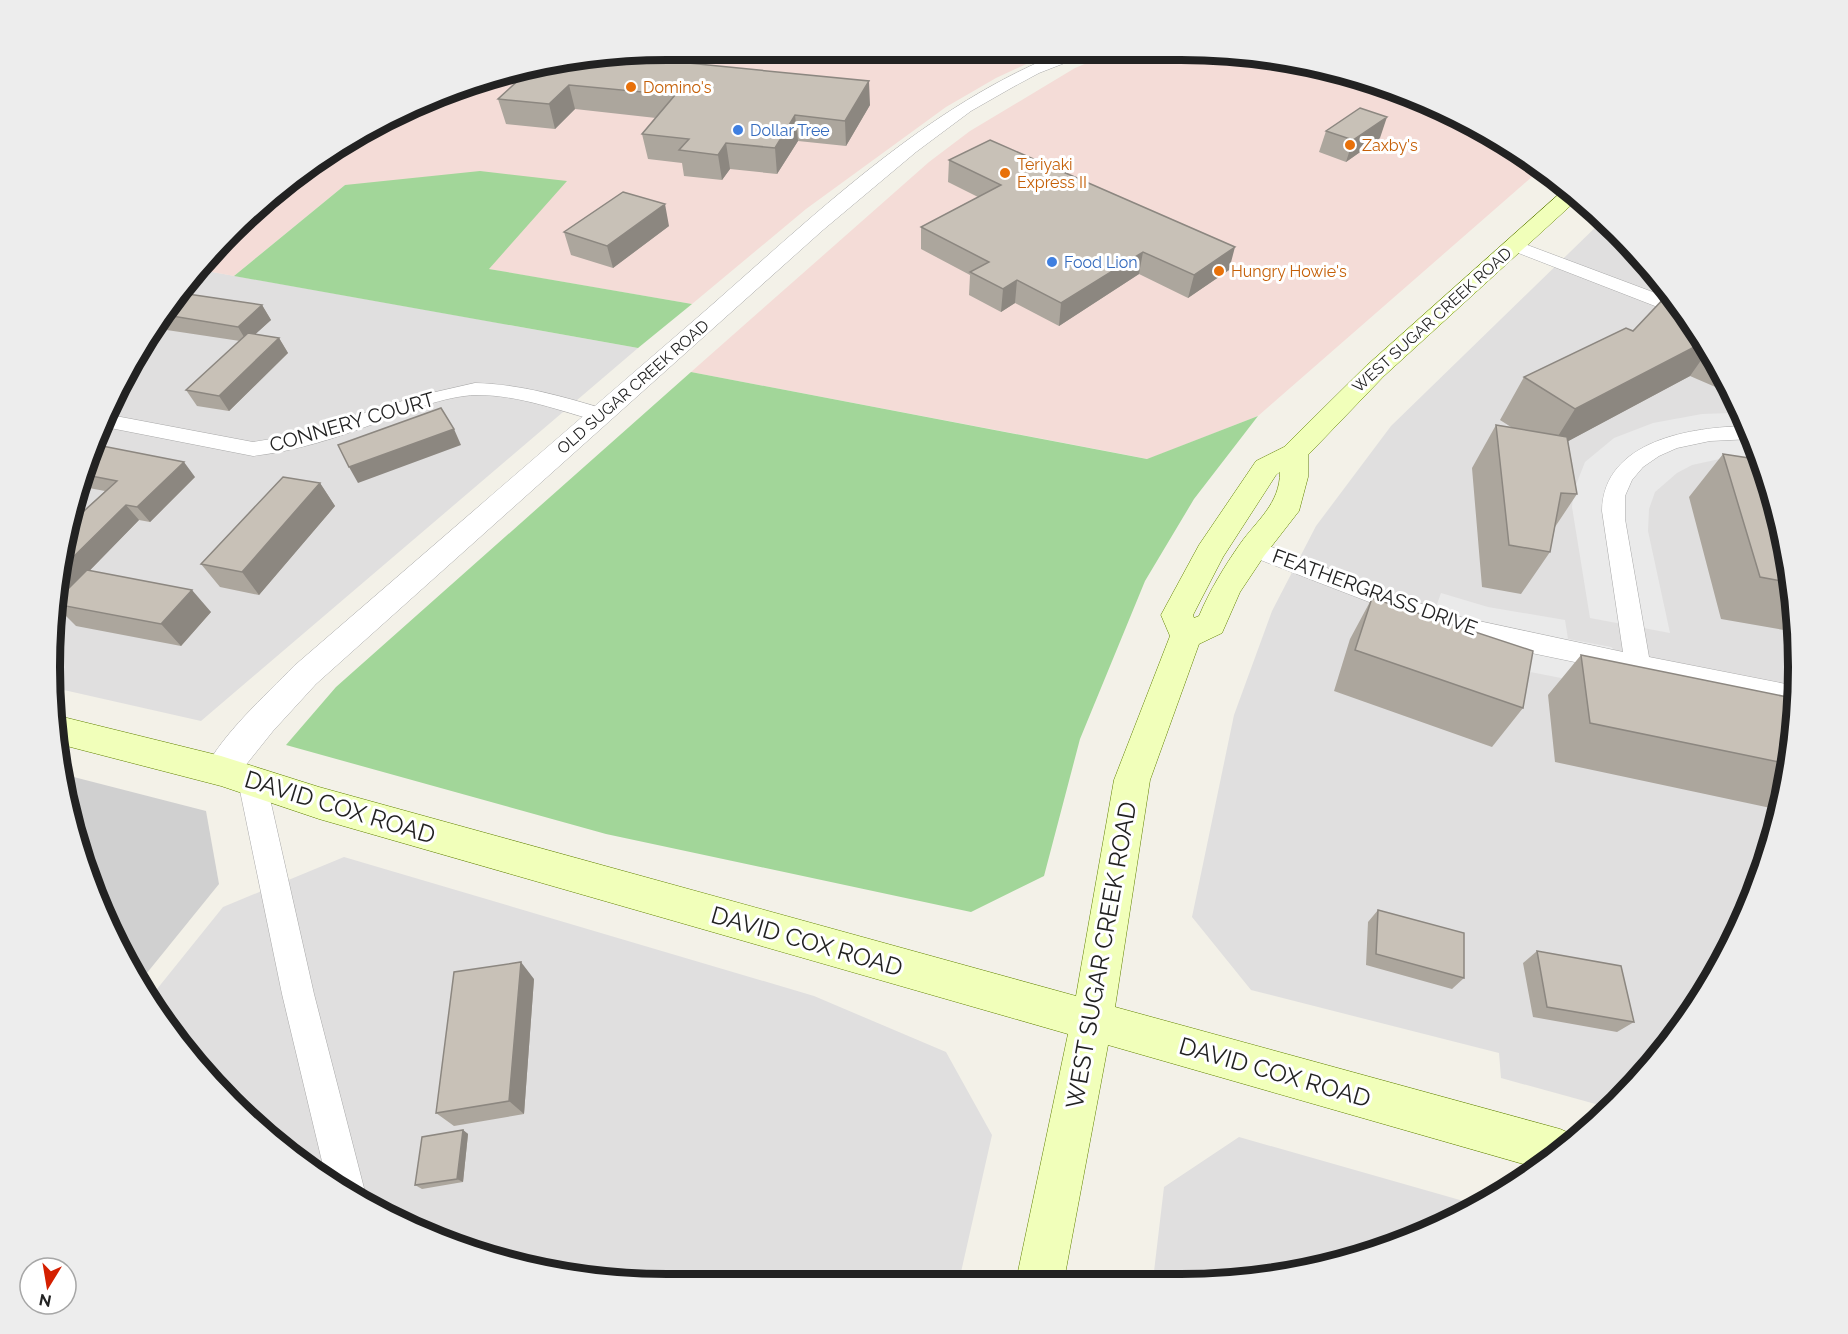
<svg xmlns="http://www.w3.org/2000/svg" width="1848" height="1334" viewBox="0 0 1848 1334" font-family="Raleway,sans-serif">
<rect width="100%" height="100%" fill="#f3f1e8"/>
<path fill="#e0dfdf" d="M1604,219L1645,260L1716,359L1766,469L1793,587L1797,708L1777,827L1735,940L1671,1043L1610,1108L1501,1078L1499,1053L1251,990L1192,917L1234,715L1272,611L1316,526L1391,426Z
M196,269L638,348L201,721L55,688V586L82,469L113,394Z
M344,857L814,996L946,1052L992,1135L959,1281L627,1283L508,1264L394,1221L291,1157L203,1074L149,999L223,907Z
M1239,1137L1481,1206L1418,1237L1262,1279L1153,1280L1164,1187Z"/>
<path fill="#f4dcd7" d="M667,50H1072L1053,56L1048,54L996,78L946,107L806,209L692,304L488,269L345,185L234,276L196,269L203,260L324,153L394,113L507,71Z
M1118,50H1181L1302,61L1417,96L1490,132L1541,169L1258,416L1148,459L691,372L929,162L970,131L1075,68Z"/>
<path fill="#d0d0d0" d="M62,774L206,811L219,884L138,984L97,904Z"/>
<path fill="#a2d699" d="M480,171L567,181L489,269L692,304L638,348L234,276L345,185Z
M691,372L1147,459L1258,416L1194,499L1145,581L1080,739L1044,876L971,912L606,834L286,745L336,687Z"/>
<path fill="#eaeaea" d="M1731,413L1741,414L1760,456L1729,457L1692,465L1677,473L1655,492L1649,509L1648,531L1670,633L1590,618L1572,507L1574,490L1585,462L1614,438L1653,423L1702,414Z
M1441,593L1488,607L1565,620L1568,639L1611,647L1648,676L1653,696L1474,661L1421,624L1436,607Z"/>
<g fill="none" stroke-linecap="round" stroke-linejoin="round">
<defs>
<path id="minor" d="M1514,240L1674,300L1684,314L1673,313L1508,249L1505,245L1508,241Z
M475,383C521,384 564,397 608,410L611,415L608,420L601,422C560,411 520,395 477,395C443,396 407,412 376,423C336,438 296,451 253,456L100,426L105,414L253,442L296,435L418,396Z
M1747,426L1752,439L1710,441L1677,448L1659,456L1643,467L1632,480L1625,496V519L1649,657L1796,686L1797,708L1512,649L1447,632L1245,554L1241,548L1245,542L1253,540L1451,615L1623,652L1602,511C1603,440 1692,427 1747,426Z
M252,769L262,773L266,781L314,994L365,1192L361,1201L326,1178L282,994L238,781L242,773Z"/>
<path id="tertiary" d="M1068,50H1090L1088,54L1039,73L1013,87L971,111L916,152L823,230L316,684L273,731L233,781L221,785L209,781L204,771C222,734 265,696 294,666C429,550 563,433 698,317C812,218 926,104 1068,50Z"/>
<path id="secondary" d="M1566,188L1580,197L1384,376L1308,455V477L1299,511L1264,556L1240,592L1222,633L1199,644L1150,780L1115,1007L1560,1129L1576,1136L1577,1139L1537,1168L1108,1045L1064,1280L1016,1281L1068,1034L319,819L221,786L55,743V715L221,756L319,787L1076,996L1114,780L1170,636L1161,615L1199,545L1256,461L1284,447L1366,366ZM1280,472C1280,504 1257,520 1240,544C1224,567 1210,590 1199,616L1194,618L1193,615L1223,557L1276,475Z"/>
</defs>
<use href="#minor" stroke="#a9a9a9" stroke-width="1"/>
<use href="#tertiary" stroke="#a9a9a9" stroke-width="1"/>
<use href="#secondary" stroke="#618200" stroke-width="1"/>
<use href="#minor" fill="#fff" fill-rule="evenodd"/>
<use href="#tertiary" fill="#fff" fill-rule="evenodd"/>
<use href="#secondary" fill="#f1ffba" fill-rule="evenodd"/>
</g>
<path fill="#aca69d" d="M533,67L870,105L846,146L798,141L777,174L730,169L722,180L684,176L682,163L648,159L642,134L656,118L575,109L555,129L506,124L498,99Z
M1326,131L1380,138L1346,162L1319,152Z
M949,160L1229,270L1188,298L1139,274L1059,326L1015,303L1001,312L969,295L970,275L921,249V227L978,197L948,182Z
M669,226L613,268L571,255L564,232Z
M181,293L262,305L271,320L255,334L279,338L288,353L229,411L197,406L186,390L240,341L160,329L158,326Z
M1669,293L1716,359L1730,389L1727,392L1690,376L1568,441L1577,494L1555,527L1550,552L1521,594L1482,587L1472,468L1496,425L1511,427L1500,420L1524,377L1633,331Z
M1723,454L1766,469L1793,587L1795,632L1721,619L1689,497Z
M82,469L195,477L150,522L139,520L89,571L211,612L181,646L76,626L55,605V602L56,600H55V586L74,520L105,491L78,486Z
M320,483L335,506L259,595L220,587L201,564Z
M1372,598L1523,708L1492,747L1334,691L1350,639Z
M1581,655L1788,764L1780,810L1555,762L1548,695Z
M1378,910L1464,978L1452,989L1366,965L1368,922Z
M1537,951L1634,1022L1617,1032L1533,1017L1523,963Z
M534,979L524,1114L454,1126L436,1113Z
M463,1130L468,1134L463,1182L422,1189L415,1185Z"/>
<path fill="#8c8780" d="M869,81L870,105L846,146L845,121Z
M569,85L575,109L555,129L549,104Z
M795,115L798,141L777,174L775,148Z
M1387,117L1380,138L1346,162L1353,140Z
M726,143L730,169L722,180L718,155Z
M665,204L669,226L613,268L607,246Z
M1235,247L1229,270L1188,298L1194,275Z
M1143,252L1139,274L1059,326L1061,303Z
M1017,280L1015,303L1001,312L1003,289Z
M262,305L271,320L247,342L238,327Z
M154,332L160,340L135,361Z
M279,338L288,353L229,411L219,396Z
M1704,342L1709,349L1690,376L1548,452L1575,409Z
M454,429L461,445L358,483L349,467Z
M184,462L195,477L150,522L137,507Z
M320,483L335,506L259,595L242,572Z
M126,505L139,520L60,601L55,596V586L58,572Z
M192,590L211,612L181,646L161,624Z
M521,962L534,979L524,1114L509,1101Z
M463,1130L468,1134L463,1182L457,1179Z"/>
<path fill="#c8c1b7" stroke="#8c8780" stroke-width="1.5" d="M617,56L869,81L845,121L795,115L775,148L726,143L718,155L679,150L689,139L642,134L675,95L569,85L549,104L498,99L533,67Z
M1360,108L1387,117L1353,140L1326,131Z
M990,140L1235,247L1194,275L1143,252L1061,303L1017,280L1003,289L970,272L989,262L921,227L1001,185L949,160Z
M623,192L665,204L607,246L564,232Z
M181,293L262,305L238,327L166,315Z
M1669,293L1704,342L1575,409L1524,377L1626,328L1633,331Z
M248,333L279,338L219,396L186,390Z
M441,408L454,429L349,467L338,445Z
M1496,425L1567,437L1577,494L1561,493L1550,552L1509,545Z
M92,444L184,462L137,507L126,505L58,572L70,520H74L117,481L81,474Z
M1723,454L1762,460L1766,469L1792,583L1760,577Z
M283,477L320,483L242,572L201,564Z
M87,570L192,590L161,624L55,604V602Z
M1372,598L1533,651L1523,708L1355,650Z
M1581,655L1797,699V708L1788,764L1590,723Z
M1378,910L1464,933V978L1376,954Z
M1537,951L1621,966L1634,1022L1547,1007Z
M521,962L509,1101L436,1113L454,972Z
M463,1130L457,1179L415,1185L422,1137Z"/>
<g fill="#e8710a" stroke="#fff" stroke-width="2">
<circle cx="631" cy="87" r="6"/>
<circle cx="1350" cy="145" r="6"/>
<circle cx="1005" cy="173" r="6"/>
<circle cx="1219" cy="271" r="6"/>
</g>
<g fill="#3f7fe0" stroke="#fff" stroke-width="2">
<circle cx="738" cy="130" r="6"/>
<circle cx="1052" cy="262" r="6"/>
</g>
<g text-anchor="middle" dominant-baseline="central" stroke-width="6" stroke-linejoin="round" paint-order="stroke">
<g font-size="16" fill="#c56008" stroke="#fff" text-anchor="start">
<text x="643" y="87">Domino's</text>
<text x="1362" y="145">Zaxby's</text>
<text x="1017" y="164">Teriyaki<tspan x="1017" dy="18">Express II</tspan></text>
<text x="1231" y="271">Hungry Howie's</text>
</g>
<g font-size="16" fill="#366cbe" stroke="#fff" text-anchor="start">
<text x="750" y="130">Dollar Tree</text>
<text x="1064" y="262">Food Lion</text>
</g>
<g font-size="16" fill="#222" stroke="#fff">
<text transform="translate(1432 320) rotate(-42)">WEST SUGAR CREEK ROAD</text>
<text transform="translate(633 387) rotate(-41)">OLD SUGAR CREEK ROAD</text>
</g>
<g font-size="20" fill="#222" stroke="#fff">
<text transform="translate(352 422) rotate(-16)">CONNERY COURT</text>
<text transform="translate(1375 592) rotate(20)">FEATHERGRASS DRIVE</text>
</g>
<g font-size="24" fill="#222" stroke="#fff">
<text transform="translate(340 807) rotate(17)">DAVID COX ROAD</text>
<text transform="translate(807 941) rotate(16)">DAVID COX ROAD</text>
<text transform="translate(1101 955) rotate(-80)">WEST SUGAR CREEK ROAD</text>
<text transform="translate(1275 1072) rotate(16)">DAVID COX ROAD</text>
</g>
</g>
<path d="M0 0H1848V1334H0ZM667 60H1181A607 607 0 0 1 1788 667V667A607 607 0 0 1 1181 1274H667A607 607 0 0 1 60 667V667A607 607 0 0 1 667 60Z" fill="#ededed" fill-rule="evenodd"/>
<path fill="none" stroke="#222" stroke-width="8" d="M667 60H1181A607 607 0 0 1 1788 667V667A607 607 0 0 1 1181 1274H667A607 607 0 0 1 60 667V667A607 607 0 0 1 667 60Z"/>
<g transform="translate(48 1286) rotate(191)"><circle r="28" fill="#ffffff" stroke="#a7a7a7" stroke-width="1.5"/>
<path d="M0-4.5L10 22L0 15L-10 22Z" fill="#d41f00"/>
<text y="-9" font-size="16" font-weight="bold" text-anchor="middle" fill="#222222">N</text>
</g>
</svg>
